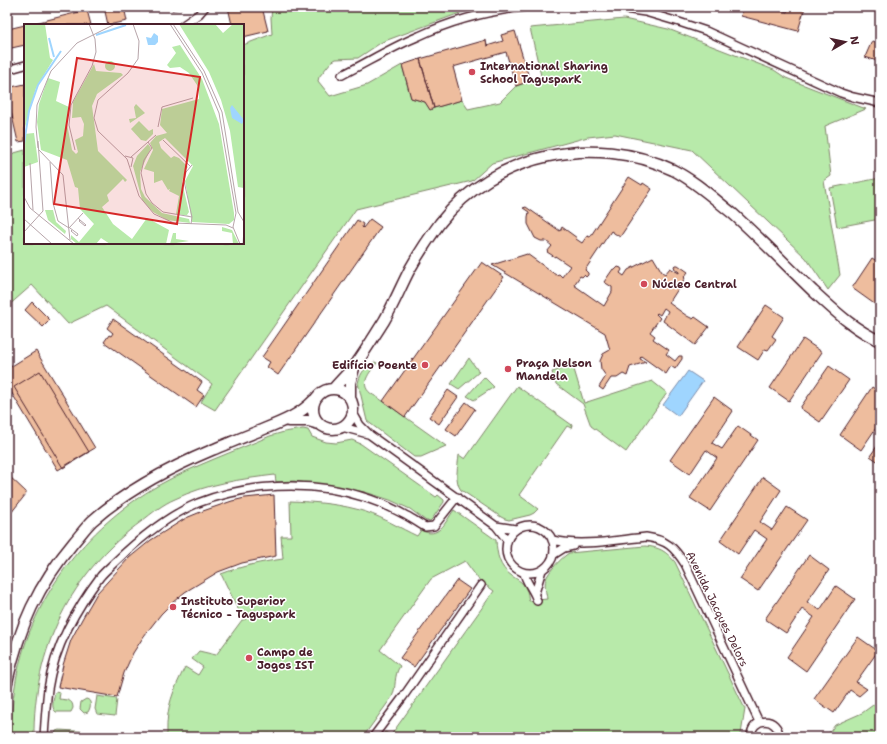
<svg xmlns="http://www.w3.org/2000/svg" width="887" height="744" viewBox="0 0 887 744" font-family="'Shantell Sans',sans-serif">
<rect width="100%" height="100%" fill="#fff"/>
<filter id="ink" filterUnits="userSpaceOnUse"><feTurbulence type="fractalNoise" baseFrequency=".025" numOctaves="2"/><feDisplacementMap in="SourceGraphic" scale="8" xChannelSelector="R" yChannelSelector="G"/><feConvolveMatrix kernelMatrix="1 2 1 2 8 2 1 2 1" color-interpolation-filters="sRGB"/></filter>
<g filter="url(#ink)">
<path fill="#b8eaaa" stroke="#81846a" d="M272,7H476L382,42L358,58L336,59L331,62L319,77L318,81L330,96L367,85L402,65L411,98L425,102L430,109L462,100L468,109L500,102L516,86L530,81L542,80L530,28L624,19L668,29L774,70L786,78L866,109L825,126L831,176L824,181L840,275L828,290L806,258L692,150L615,134L588,137L492,163L472,181L356,209L215,410L201,402L212,384L106,306L68,324L32,285L7,307V155L25,150V243H243V45L272,34L271,18Z
M880,178V219L837,227L830,188Z
M469,358L479,372L459,389L451,384Z
M375,362L377,363C367,375 357,388 377,397L446,446L421,457H414L367,421L358,383C361,372 365,367 375,362Z
M573,366L584,403L652,381L667,393L626,452L591,426L583,404L556,384L552,372Z
M484,377L494,387L474,400L467,396Z
M517,386L572,425L571,428L567,426L519,495L538,509L534,513L530,515L509,520L505,519L501,517L461,490C454,481 458,466 459,455L465,459Z
M303,429L308,430L312,437L326,442L336,443L352,440L361,444L436,497L438,495L444,500V502L432,519L430,521H426L410,509L390,500L365,492L294,481L276,482L275,475C241,479 206,484 175,499C163,504 152,513 142,521C71,572 33,650 34,737H10C11,720 12,703 15,686C28,601 85,527 159,485C195,465 233,452 270,436L284,432Z
M290,501C316,502 342,504 366,512C384,518 400,528 417,536L421,530C439,540 445,522 454,510L496,540C497,555 499,567 512,576C518,580 523,582 526,589C528,592 528,597 529,601L547,599C546,592 544,586 546,579C548,572 562,557 569,553L645,546C659,547 666,551 675,562L745,709L741,734L739,737H381L385,732L391,735L494,591L479,580L465,561L431,579L380,650L400,666C393,677 397,686 392,697L363,737H271L270,734L253,735L247,737H54L56,731L59,730L108,733L167,734C166,707 173,691 185,667L198,675L203,667L192,659L199,651L216,655L242,620L246,619L238,609L221,574C242,566 261,562 283,559L281,536H291Z
M55,692L60,693L59,699C66,700 73,699 73,708L71,712H56C50,707 54,699 55,692Z
M97,696L117,699L115,716L97,714L95,709Z
M86,699C92,700 91,707 88,712L84,713L80,709L81,702Z
M880,700V737H826L835,725L862,713Z"/>
<path fill="#9fd5fe" stroke="#7d8caa" d="M688,371L703,381L678,416L663,405Z"/>
<path fill="#eebd9e" stroke="#4a1f2b" d="M104,7H124L127,21L108,25Z
M171,7H185L172,10Z
M228,7H262L268,31L243,37V25H232Z
M743,7H771L787,12L789,7H805L798,31L741,16Z
M7,9L11,24L8,25V29L25,25V45L7,49Z
M87,10L91,25H27Z
M515,31L530,81L516,86L506,52L453,67L462,100L434,108L420,59L486,40L487,46L503,41L501,35Z
M872,41L880,44V62L865,57Z
M420,59L434,108L430,110L425,102L411,98L402,65Z
M25,84V141L18,142L7,94V88Z
M629,177L642,185L643,183L652,189L620,237L611,231L585,270L588,273V275L586,277L584,275L582,277L580,276L574,285L604,306L612,292V287L604,282L613,269L615,270L618,267L621,268L622,270L620,273L624,276L628,270L653,257L662,272L665,274L670,268L679,273V272L675,269L674,266L675,265H678L688,272L684,277L685,278L669,303L687,316L693,319L695,317L709,327L695,345L663,321L668,311L664,308L660,315L657,313L656,314L660,318L650,332L655,336L653,339L669,350L666,354L675,361L679,356H682V359L675,369L671,366L666,374L641,356L640,359L646,362L630,367L627,376L623,374L617,378H611L603,390L599,387L606,376L601,369L600,361L603,354L610,350L605,333L492,265L527,254L556,275L559,274L562,277L570,266L555,256V257L547,252L552,246L546,241H541L535,238L528,224V217L529,212L523,208L526,207L560,231L562,227L577,238L576,239L582,243L587,236L590,237Z
M370,219L381,227L278,375L267,367L270,362L262,357L357,220L363,224L362,227L363,228Z
M872,258L880,263V308L852,288Z
M482,262L504,277L405,417L383,401Z
M32,302L50,320L43,327L25,310Z
M766,305L784,317L772,336L776,339L768,350L765,349L758,360L738,347Z
M113,319L202,382L197,390L204,395L196,407L104,342L109,335L111,336L113,333L107,328Z
M803,339L822,352L789,401L770,388Z
M36,351L95,448L58,470L7,385V369Z
M829,366L849,380L820,422L800,408Z
M40,371L89,452L63,468L14,387Z
M872,387L880,392V422L861,450L840,435Z
M448,390L458,397L439,424L429,417Z
M714,397L733,411L712,443L722,449L738,426L758,440L710,511L690,498L717,458L706,450L690,474L670,460Z
M466,402L475,409L456,436L446,429Z
M880,442V463L870,456Z
M7,474L26,492V494L11,513H7Z
M763,477L781,490L760,522L772,530L787,507L807,520L758,591L740,579L767,539L754,530L738,554L720,541Z
M274,495L276,556L242,563L218,572L185,592L172,603L161,614L144,636L133,653L124,673L117,697L58,687L63,665L71,640L82,619L97,593L129,558L151,540L186,518L203,511L232,501L245,498Z
M809,555L829,570L807,602L820,610L836,586L855,599L806,671L787,657L814,617L802,609L786,633L765,619Z
M457,580L470,589L414,667L400,658Z
M858,637L878,651L856,682L867,689L859,696L850,690L834,713L814,699Z"/>
<g fill="none" stroke-linecap="round" stroke-linejoin="round">
<defs>
<path id="minor" d="M611,7L645,12L679,22L706,31L841,93L853,97L880,103
M183,25L199,14L205,7
M7,70L25,65
M342,75C368,62 392,47 419,36C451,21 489,11 525,7
M353,413L360,425L370,435L496,526L507,540
M342,427L368,434
M506 549a24 24 0 1 1 48 0a24 24 0 1 1-48 0Z
M496,526L516,529
M552,540C583,547 615,540 646,537C667,540 674,547 685,564L759,722
M553,555L564,548L573,546
M524,573C526,583 534,590 537,601
M535,593L542,570
M44,737C45,721 46,705 48,689C51,669 59,646 68,628C77,610 88,593 100,577C104,572 110,567 115,562C139,539 167,516 198,503C239,487 287,482 330,489C355,493 384,503 407,516C413,519 418,523 425,527L434,526L457,497
M373,737L403,697L481,585
M751,737C751,716 779,716 779,737"/>
<path id="secondary" d="M334,388C341,380 349,372 356,364C366,350 375,335 384,321C394,304 401,286 410,269C419,253 429,238 440,223C494,153 594,133 673,170C695,181 713,198 732,213C760,238 786,265 813,291C835,311 853,329 880,341
M313 409a20 20 0 1 1 40 0a20 20 0 1 1-40 0Z
M350,398V383L354,368
M288,421H308L319,424
M7,682C19,627 38,585 74,542C80,535 86,527 92,521C127,490 169,468 212,450C227,444 243,437 259,431C279,423 299,416 314,400"/>
</defs>
<use href="#minor" stroke="#4a1f2b" stroke-width="10"/>
<use href="#secondary" stroke="#4a1f2b" stroke-width="13"/>
<use href="#minor" stroke="#fff" stroke-width="7"/>
<use href="#secondary" stroke="#fff" stroke-width="10"/>
</g>
</g>
<g fill="#d1495b" stroke="#fff" stroke-width="1.5">
<circle cx="472" cy="72" r="4"/>
<circle cx="644" cy="284" r="4"/>
<circle cx="425" cy="365" r="4"/>
<circle cx="508" cy="369" r="4"/>
<circle cx="173" cy="607" r="4"/>
<circle cx="249" cy="658" r="4"/>
</g>
<g text-anchor="middle" dominant-baseline="central" stroke-width="3" stroke-linejoin="round" paint-order="stroke">
<g font-size="11" font-weight="bold" fill="#4a1f2b" stroke="#fff" text-anchor="start">
<text x="480" y="66">International Sharing<tspan x="480" dy="13">School TagusparK</tspan></text>
<text x="652" y="284">Núcleo Central</text>
<text x="516" y="363">Praça Nelson<tspan x="516" dy="13">Mandela</tspan></text>
<text x="417" y="365" text-anchor="end">Edifício Poente</text>
<text x="181" y="601">Instituto Superior<tspan x="181" dy="13">Técnico - Taguspark</tspan></text>
<text x="257" y="652">Campo de<tspan x="257" dy="13">Jogos IST</tspan></text>
</g>
<g font-size="11" fill="#4a1f2b" stroke="#fff">
<text transform="translate(717 609) rotate(64)">Avenida Jacques Delors</text>
</g>
</g>
<g transform="translate(24 24)">
<rect width="220" height="220" fill="#fff"/>
<path d="M0,0H21L26,34L29,36L12,64L0,107ZM155,0H191L199,9L209,0H220V164L214,163L206,107L197,76L185,48ZM156,21L178,55L195,100L210,189V196L205,200L168,198L161,157L169,142L141,114L135,118L137,124L147,134L150,132L155,134L164,143L161,146L158,158L165,188L163,191L166,192L152,190L155,172L145,167L146,165L144,166L138,156L130,159V148L120,145L129,126L126,119L132,112L143,109L136,101L138,85L175,75V64L165,49L156,43L146,44L143,41L152,29L148,23ZM81 42a5 5 0 1 1 10 0a5 5 0 1 1-10 0ZM70,40L72,47L97,49L99,51L73,70L68,82L74,127L103,156L101,158L99,155L83,171L85,177L78,183L89,200L108,215L123,194L145,206L142,220H86L77,214L72,220H53L47,215V211L55,218L70,200L56,185L54,164L51,163L43,136L17,126L13,98L15,80L24,54L36,58L32,77L45,83L43,100L48,126L52,130L54,128L51,116L59,112L60,100L57,93L48,94L49,78ZM112,80L121,89L106,99L105,95L112,94L110,83ZM115,97L125,107L129,105V110L122,117L117,116L107,105ZM10,109L14,138L0,143V110ZM124,120L127,124L116,148L117,165L121,173L138,189L165,195L166,199L143,196L129,188L118,176L109,142L113,132ZM21,186H29L32,198L42,207L41,210L24,196ZM198,203L208,206L215,220H209L208,209L198,207ZM149,209H152V215L165,217L146,220Z" fill="#b8eaaa"/>
<path d="M130,9L134,12V18L131,21H124L122,13L127,14ZM208,81L220,96L218,100L208,94L206,84Z" fill="#9fd5fe"/>
<path fill="none" stroke="#9fd5fe" stroke-width="2" d="M72,11L102,1M25,14L30,33M0,120L5,87L14,61L37,27"/>
<path fill="none" stroke="#b7a5aa" stroke-width="1" d="M109,0L115,17L114,35L104,49L74,76L70,94L74,107L103,135L115,172L130,190L150,199L202,201L209,204M146,0L178,49L195,89L212,189L209,203L216,220M149,0L180,47L198,88L214,188L220,198M134,103L138,83L169,74M139,116L167,143M124,118L128,124L120,136L117,149L122,170L128,179L139,188L168,193L167,200M14,124L12,103L13,81L27,47L53,19L91,0M15,126L39,151L46,216M51,126L45,101L47,81L68,42L72,28L71,15L65,0M101,132L109,134L107,143M107,133L132,111M26,138L29,179L34,197L45,204L59,189M6,139L9,186M0,173L6,184L50,220M168,193L160,157L162,148L168,141M54,194L56,196L62,201L61,202L55,197L56,196M0,195L28,220M46,204L54,210L53,212L47,207L48,206M0,208L19,187L14,117M219,220L220,205"/>
<path fill="#d62828" fill-opacity="0.15" stroke="#d62828" stroke-width="2" d="M53,34L176,53L153,200L30,180Z"/>
<rect width="220" height="220" fill="none" stroke="#4a1f2b" stroke-width="2"/>
</g>
<rect width="887" height="744" fill="none" stroke="#fff" stroke-width="24"/>
<rect x="12" y="12" width="863" height="720" fill="none" stroke="#4a1f2b" stroke-width="1.5" filter="url(#ink)"/>
<g transform="translate(845 42) rotate(81)" stroke="#ffffff" stroke-width="3" paint-order="stroke">
<path d="M0-3L7 15L0 10L-7 15Z" fill="#4a1f2b"/>
<text y="-6" font-size="11" font-weight="bold" text-anchor="middle" fill="#4a1f2b">N</text>
</g>
</svg>
